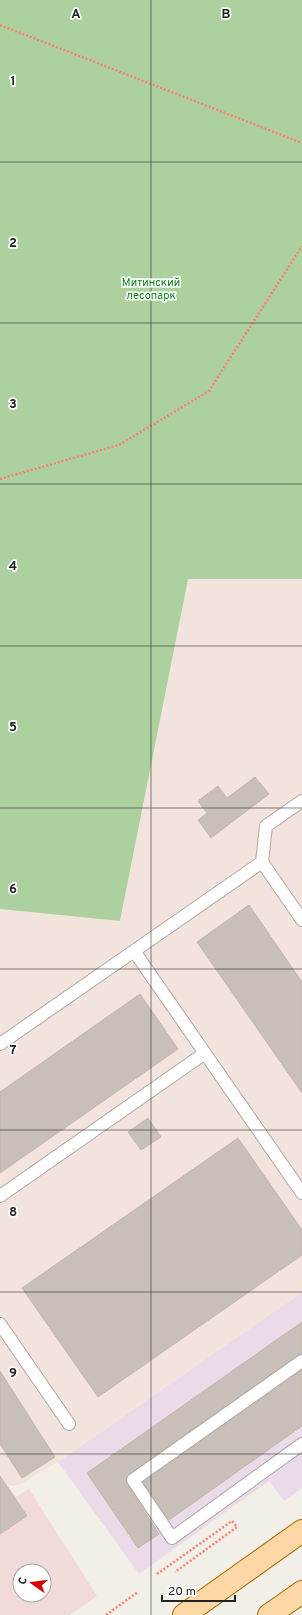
<svg xmlns="http://www.w3.org/2000/svg" width="302" height="1615" viewBox="0 0 302 1615" font-family="Overpass,sans-serif">
<rect width="100%" height="100%" fill="#f2efe9"/>
<path fill="#f2dad9" fill-rule="evenodd" d="M8,1486L16,1497L29,1489L97,1596L70,1615H0V1491ZM20,1571H44V1595H20Z"/>
<path fill="#ebdbe8" d="M302,1292V1488L284,1501L269,1481L139,1574L58,1462Z"/>
<path fill="#f3e3dd" d="M188,578L302,579V1292L58,1462L19,1485L5,1486L0,1478V909L120,921Z"/>
<path fill="#add19e" d="M0,0H302V579H188L120,921L0,909Z"/>
<path fill="#c7bfb8" stroke="#c4b6ab" d="M255,777L269,794L211,838L198,820L207,813L198,801L218,786L227,798Z
M249,905L302,982V1093L197,942Z
M140,994L178,1049L0,1173V1092Z
M148,1118L161,1137L141,1150L128,1132Z
M238,1138L302,1230V1255L98,1397L22,1288Z
M302,1322V1354L298,1355L126,1476L127,1484L159,1534L138,1548L87,1473Z
M302,1370V1426L169,1520L143,1482Z
M0,1371L55,1457L22,1478L0,1444Z
M0,1476L27,1516L0,1534Z"/>
<g fill="none" stroke-linecap="round" stroke-linejoin="round">
<defs>
<path id="lane" d="M262,862L266,826L302,801
M134,951L262,862L302,920
M0,1044L134,951L302,1193
M0,1196L205,1053
M0,1324L69,1424
M302,1361L133,1480L172,1538L302,1444"/>
<path id="primary" d="M184,1615L302,1531
M269,1615L302,1592"/>
</defs>
<use href="#lane" stroke="#a9a9a9" stroke-width="14"/>
<use href="#primary" stroke="#a06b00" stroke-width="24"/>
<path stroke="#fa8072" stroke-width="2.5" stroke-dasharray="2 2" stroke-linecap="butt" d="M0,25L302,143
M0,479L119,445L209,391L302,246
M157,1574L232,1521L237,1527L175,1572
M106,1615L138,1592"/>
<use href="#lane" stroke="#fff" stroke-width="12"/>
<use href="#primary" stroke="#fcd6a4" stroke-width="22"/>
</g>
<path fill="none" stroke="#222" stroke-width="1" stroke-opacity="0.55" d="M151,0V1615M0,162H302M0,323H302M0,484H302M0,646H302M0,808H302M0,969H302M0,1130H302M0,1292H302M0,1454H302"/>
<g text-anchor="middle" dominant-baseline="central" stroke-width="3.5" stroke-linejoin="round" paint-order="stroke">
<g font-size="11" fill="#0c8416" stroke="#fff">
<text x="151" y="283">Митинский<tspan x="151" dy="13">лесопарк</tspan></text>
</g>
</g>
<g font-size="13" text-anchor="middle" font-weight="bold" fill="#222" stroke="#fff" stroke-width="3.5" stroke-linejoin="round" paint-order="stroke">
<text x="76" y="18">A</text>
<text x="226" y="18">B</text>
<text x="13" y="85">1</text>
<text x="13" y="247">2</text>
<text x="13" y="408">3</text>
<text x="13" y="570">4</text>
<text x="13" y="731">5</text>
<text x="13" y="893">6</text>
<text x="13" y="1054">7</text>
<text x="13" y="1216">8</text>
<text x="13" y="1377">9</text>
</g>
<g transform="translate(32 1583) rotate(284)"><circle r="19" fill="#ffffff" stroke="#a7a7a7"/>
<path d="M0-3L7 15L0 10L-7 15Z" fill="#d40000"/>
<text y="-6" font-size="11" font-weight="bold" text-anchor="middle" fill="#222222">С</text>
</g>
<path d="M162 1595v6h73v-6" fill="none" stroke="#222222" stroke-width="2"/>
<text x="168" y="1595" font-size="12" fill="#222222" stroke="#ffffff" stroke-width="3" paint-order="stroke">20 m</text>
</svg>
